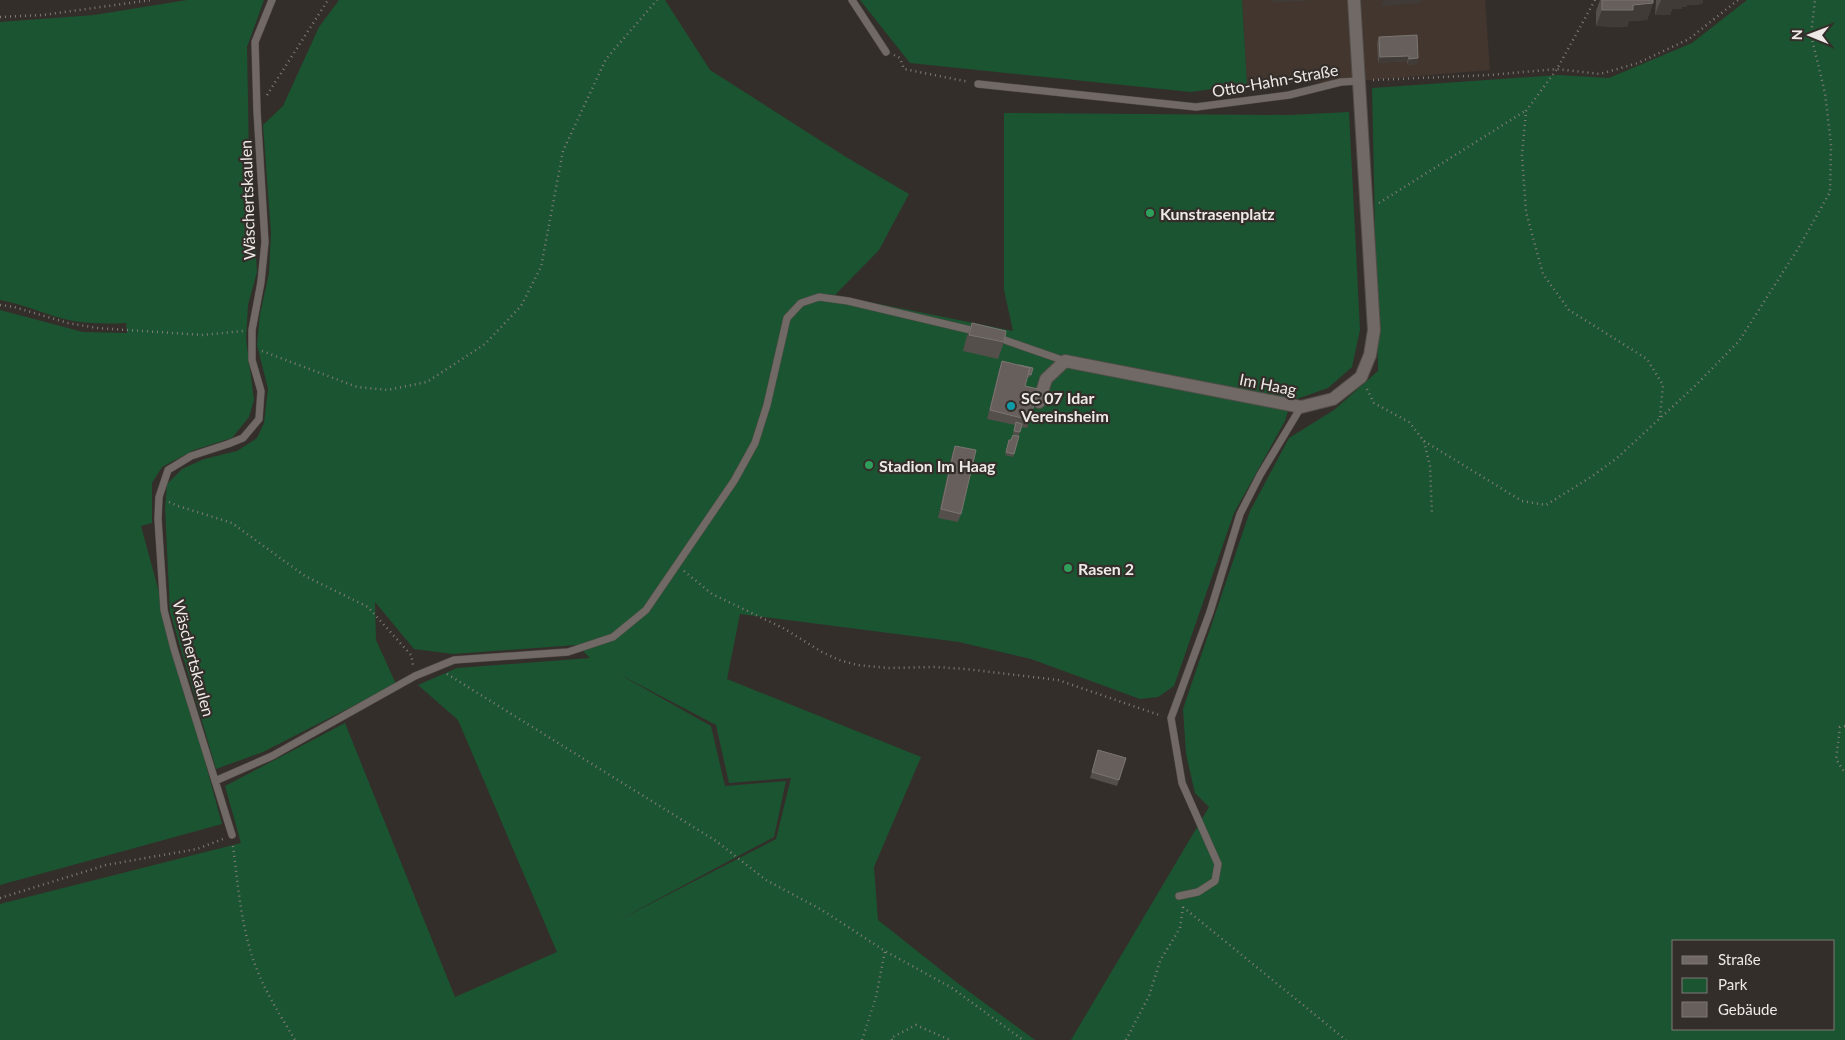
<svg xmlns="http://www.w3.org/2000/svg" width="1845" height="1040" viewBox="0 0 1845 1040" font-family="Lato,sans-serif">
<rect width="100%" height="100%" fill="#342e2a"/>
<path fill="#42362f" d="M1242,0H1485L1490,70L1359,81L1247,84Z"/>
<path fill="#1b5431" fill-rule="evenodd" d="M187,0H264L247,47L249,158L257,272L248,305L246,339L254,400L249,417L232,438L194,450L162,467L152,483V523L141,526L222,824L0,885V310L83,332L127,333L126,323C106,324 84,324 64,319C42,313 22,304 0,300V22L94,15Z
M339,0H665L710,70L846,157L909,194L879,250L835,295L1013,331L1004,290V113L1289,115L1349,112L1360,330L1352,367L1328,388L1291,401L1285,421L1234,513L1174,686L1158,697L1140,699L1031,659L959,642L740,614L727,679L921,757L874,867L878,920L960,985L1035,1040H0V904L241,843L225,786L345,723L455,997L557,952L458,720L418,685L457,668L590,658L577,645L453,654L414,649L375,602L376,640L396,684L263,752L216,769L170,612L165,508L167,484L182,469L204,459L237,451L257,438L264,423L268,389L257,345L260,314L269,273L271,233L263,125L283,106L319,27ZM617,673L716,725L729,783L791,778L776,839L617,921L774,837L786,781L725,786L711,726Z
M860,0H1242L1247,84L1191,92L910,63Z
M1747,0H1845V1040H1071L1209,807L1195,793L1186,754L1183,709L1250,511L1289,438L1334,410L1378,371L1372,88L1558,75L1609,78L1692,43ZM1674,941H1834V1029H1674Z"/>
<g fill="none" stroke-linecap="round" stroke-linejoin="round">
<defs>
<path id="service" d="M852,0L886,52
M978,84L1196,107L1289,95L1341,82L1359,81
M996,337L1065,361
M215,781L272,756L415,676L454,660L568,652L613,637L646,610L734,481L755,443L767,405L787,318L801,303L819,297L848,301L979,332
M232,835L174,649L164,610L158,519L159,497L168,470L191,456L228,444L243,438L259,419L261,391L252,360V330L261,282L265,242L257,111L255,42L272,0
M1179,896L1198,892L1215,881L1218,864L1182,783L1171,718L1210,612L1240,514L1260,475L1301,407"/>
<path id="minor" d="M1039,402L1046,379L1065,361L1301,407L1333,399L1361,377L1370,355L1374,330L1354,0"/>
</defs>
<use href="#service" stroke="#534d49" stroke-width="8"/>
<use href="#minor" stroke="#534d49" stroke-width="14"/>
<path stroke="#827c79" stroke-width="2.5" stroke-dasharray="1 4" stroke-linecap="butt" d="M1595,0L1557,69L1526,111L1522,155L1526,212L1543,274L1569,310L1647,359L1663,385L1660,417
M0,17L43,15L151,0
M894,55L900,58L904,69L969,82
M1373,80L1490,75L1557,69L1600,74L1638,63L1689,39L1738,0
M267,95L328,0
M1379,203L1525,111
M0,305L14,307L68,323L97,328L203,335L243,331
M262,351L357,387L388,390L427,382L485,344L521,306L541,267L563,151L606,59L657,0
M1367,389L1374,403L1409,422L1424,441L1430,466L1432,515
M1424,441L1522,501L1546,505L1591,477L1617,458L1696,385L1739,341L1799,247L1830,192L1831,144L1825,93L1811,35L1815,0
M169,502L178,506L232,523L305,576L368,607L411,655L413,665
M684,571L712,594L783,628L822,652L839,660L857,665L888,668L935,667L966,669L1058,680L1162,716
M447,674L716,841L766,880L822,910L885,951L952,988L1023,1040
M1845,726L1840,727L1836,759L1845,773
M233,846C238,885 241,925 254,962C264,990 280,1015 295,1040
M0,898L106,865L197,849L223,839
M1183,907L1346,1040
M862,1040L876,997L885,951
M892,1040L891,1038L916,1025L950,1040
M1126,1040L1149,996L1160,961L1180,928L1183,907"/>
<use href="#service" stroke="#716965" stroke-width="7"/>
<use href="#minor" stroke="#716965" stroke-width="12"/>
</g>
<path fill="#554f4b" d="M1600,0H1654L1647,20L1629,21L1627,27L1596,26V11Z
M1656,0H1703L1702,4L1687,5L1686,7H1682V9H1672L1670,15H1655Z
M1379,37L1418,58L1416,64L1407,65V61L1378,63L1377,43Z
M972,323L1004,342L998,359L963,351L966,339Z
M1002,361L1033,368L1030,377H1027L1025,386L1030,420L1027,428L1021,427L1019,435L1013,434L1015,425L987,419L999,370Z
M1019,436L1013,457L1005,455L1009,440H1011Z
M955,446L961,514L958,522L938,518L952,454Z
M1098,750L1126,758L1117,786L1090,778Z"/>
<path fill="#413b37" d="M1273,0H1317L1272,3Z
M1383,0H1422L1421,3L1381,6Z
M1652,0H1654L1647,20L1629,21L1627,27L1596,26L1602,10L1633,5Z
M1661,0H1703L1702,4L1687,5L1686,7H1682V9H1672L1670,15H1655Z
M1409,56L1407,61L1378,63L1380,57Z
M1418,58L1416,64L1407,65L1409,59Z"/>
<path fill="#665f5c" stroke="#7b7571" d="M1602,0H1653V3L1633,5V10H1602Z
M1417,35L1418,58L1409,59V56L1380,57L1379,37Z
M972,323L1006,331L1004,342L969,335Z
M1002,361L1030,368L1025,386L1038,389L1030,420L990,410Z
M1019,365L1033,368L1031,375L1028,374L1030,368Z
M1016,422L1022,424L1020,432L1014,431Z
M1013,435L1019,436L1014,454L1006,452L1009,440H1011Z
M955,446L976,450L961,514L941,509Z
M1098,750L1126,758L1119,780L1092,772Z"/>
<g fill="#2e9e5b" stroke="#342e2a" stroke-width="2">
<circle cx="1150" cy="213" r="5"/>
<circle cx="869" cy="465" r="5"/>
<circle cx="1068" cy="568" r="5"/>
</g>
<circle fill="#0f9aa8" stroke="#342e2a" stroke-width="2" cx="1011" cy="406" r="5"/>
<g text-anchor="middle" dominant-baseline="central" stroke-width="4.5" stroke-linejoin="round" paint-order="stroke">
<g font-size="16" fill="#eee9e7" stroke="#342e2a">
<text transform="translate(1275 80) rotate(-10)">Otto-Hahn-Straße</text>
<text transform="translate(247 200) rotate(-92)">Wäschertskaulen</text>
<text transform="translate(1268 384) rotate(11)">Im Haag</text>
<text transform="translate(194 658) rotate(75)">Wäschertskaulen</text>
</g>
<g font-size="16" font-weight="bold" fill="#eee9e7" stroke="#342e2a" text-anchor="start">
<text x="1160" y="213">Kunstrasenplatz</text>
<text x="1021" y="397">SC 07 Idar<tspan x="1021" dy="18">Vereinsheim</tspan></text>
<text x="879" y="465">Stadion Im Haag</text>
<text x="1078" y="568">Rasen 2</text>
</g>
</g>
<rect x="1672" y="940" width="162" height="90" fill="#342e2a" stroke="#7e7976"/>
<rect x="1682" y="956" width="25" height="8" fill="#716965" stroke="#7e7976"/>
<text x="1718" y="965" font-size="15" fill="#eee9e7">Straße</text>
<rect x="1682" y="978" width="25" height="15" fill="#1b5431" stroke="#7e7976"/>
<text x="1718" y="990" font-size="15" fill="#eee9e7">Park</text>
<rect x="1682" y="1002" width="25" height="15" fill="#665f5c" stroke="#7e7976"/>
<text x="1718" y="1015" font-size="15" fill="#eee9e7">Gebäude</text>
<g transform="translate(1810 35) rotate(271)" stroke="#342e2a" stroke-width="4" paint-order="stroke">
<path d="M0-4L9 19L0 12L-9 19Z" fill="#eee9e7"/>
<text y="-8" font-size="14" font-weight="bold" text-anchor="middle" fill="#eee9e7">N</text>
</g>
</svg>
